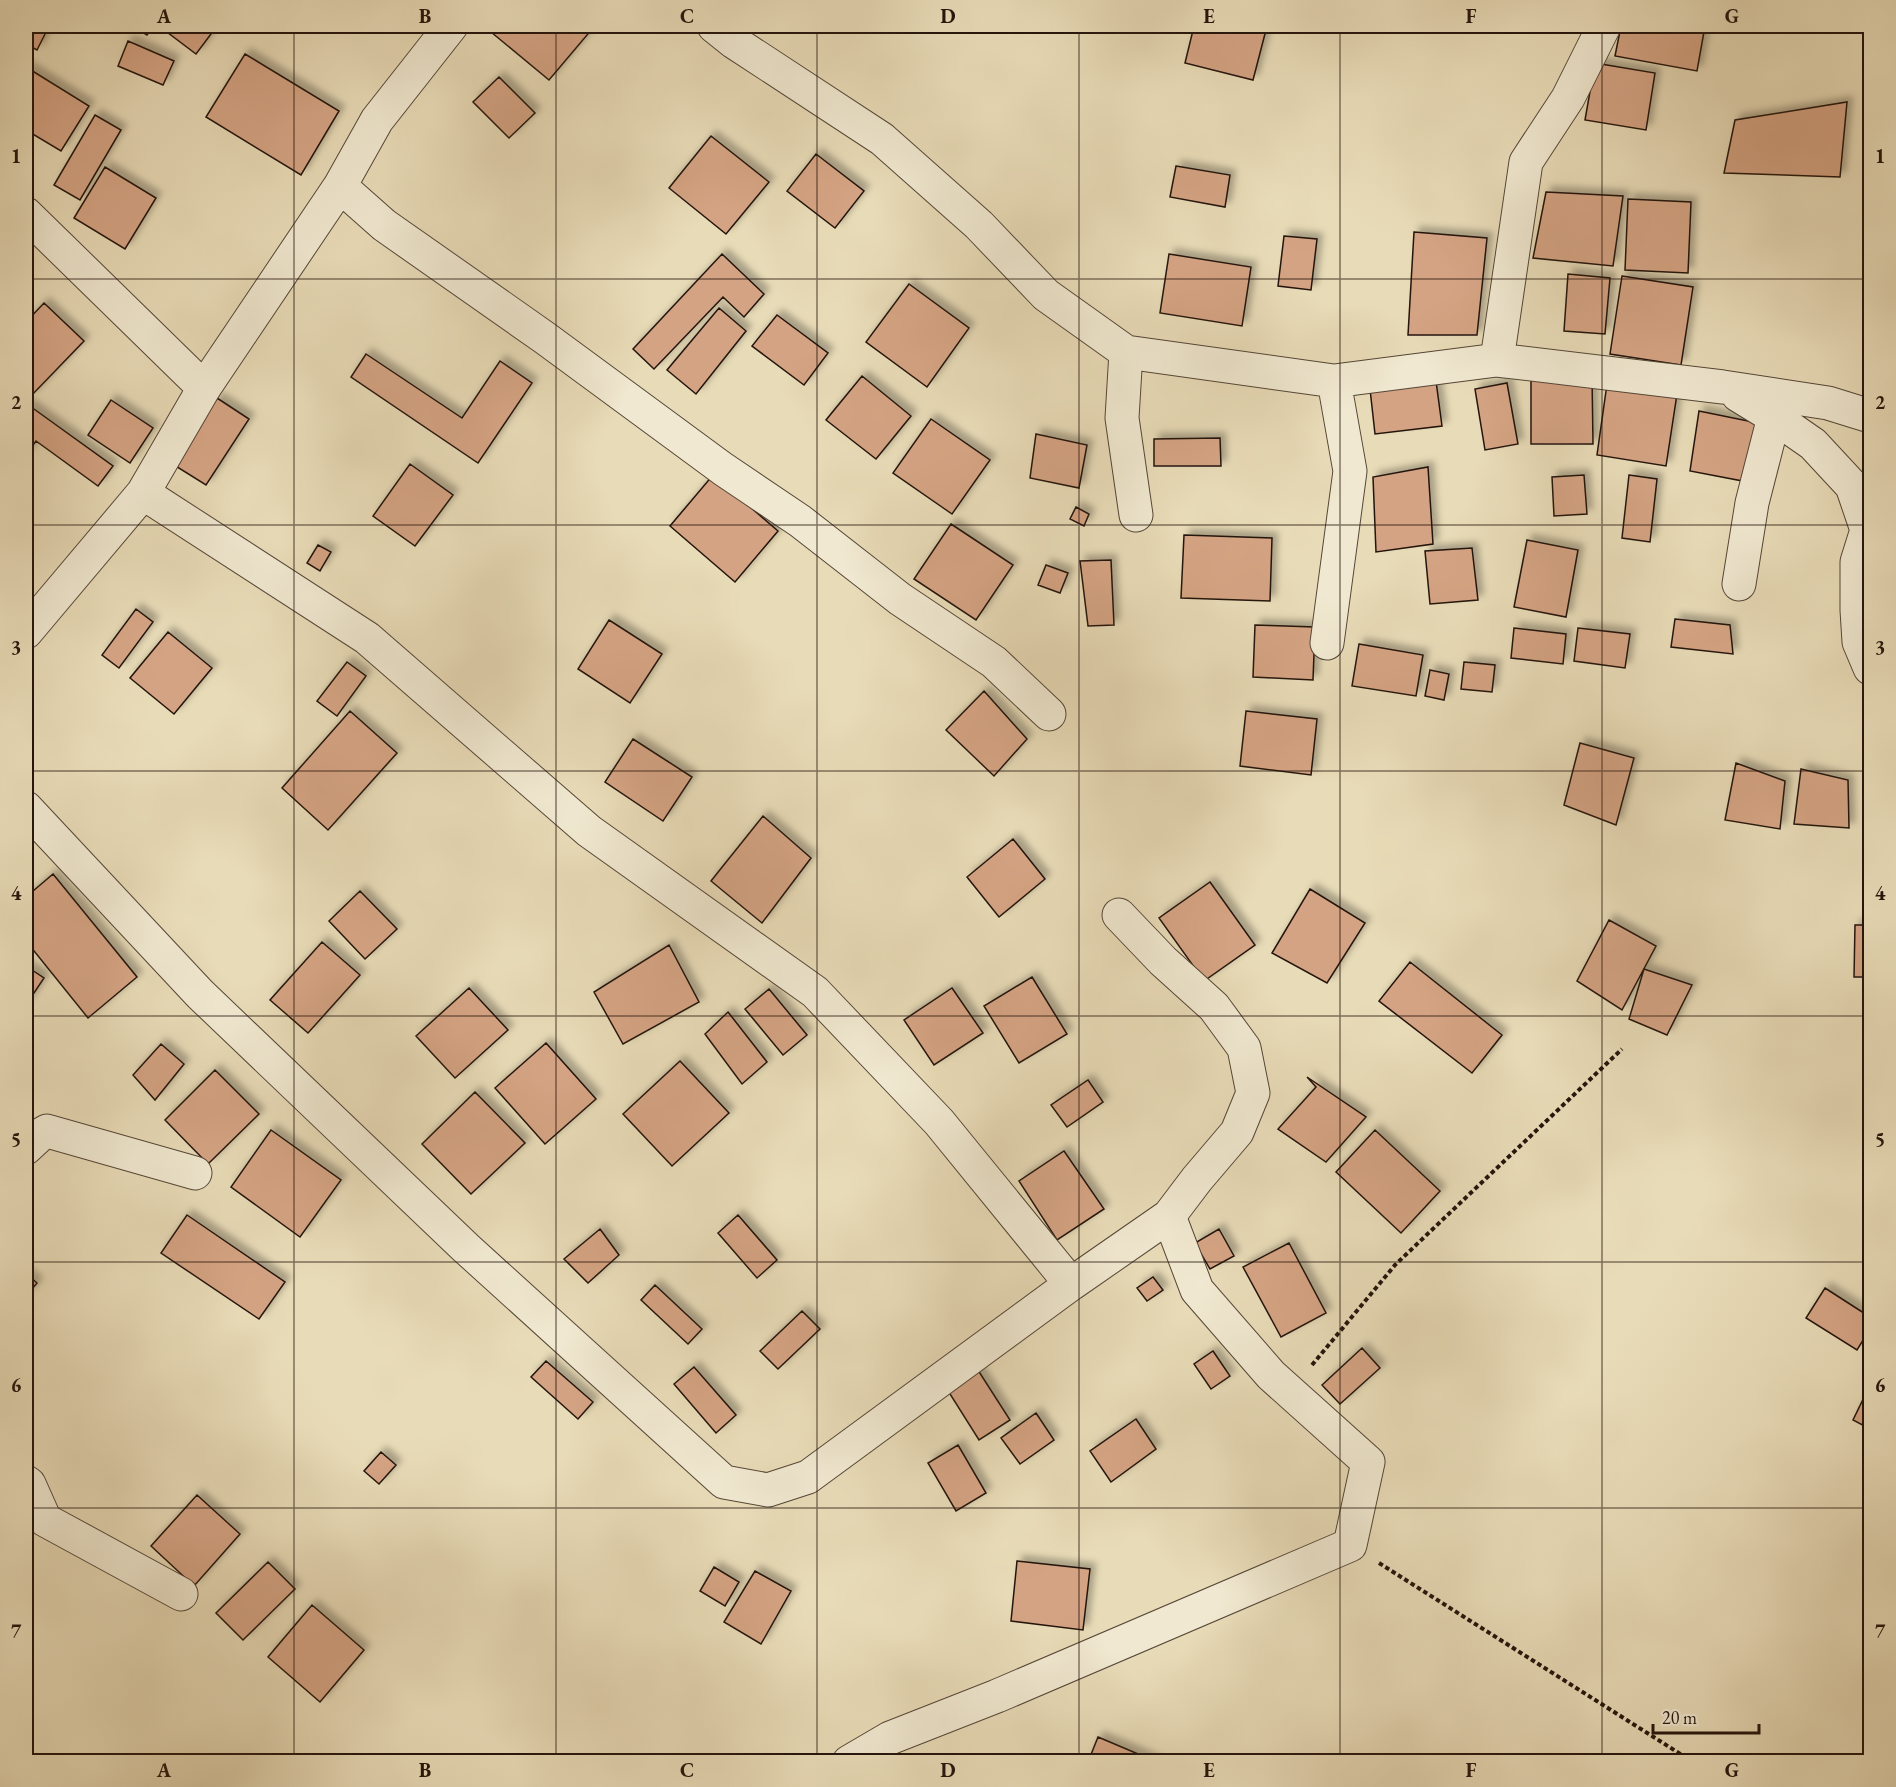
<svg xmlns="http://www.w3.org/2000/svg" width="1896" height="1787" viewBox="0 0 1896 1787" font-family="'EB Garamond',serif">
<defs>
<filter id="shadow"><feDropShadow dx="5.5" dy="-5.5" stdDeviation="3" flood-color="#0004"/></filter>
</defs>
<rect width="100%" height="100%" fill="#e8dbb7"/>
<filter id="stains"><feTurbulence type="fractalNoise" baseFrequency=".00333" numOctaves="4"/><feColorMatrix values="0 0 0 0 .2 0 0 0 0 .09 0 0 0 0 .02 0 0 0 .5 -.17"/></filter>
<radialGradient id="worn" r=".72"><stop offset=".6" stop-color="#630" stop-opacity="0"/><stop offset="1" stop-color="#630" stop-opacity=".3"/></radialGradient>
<path fill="#d4a383" stroke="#24140c" stroke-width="1.5" filter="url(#shadow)" d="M26,26H49L37,50L26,44Z
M131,26H153L147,35Z
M165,26H217L196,54L163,29Z
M497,26H590L593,28L549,80L491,32Z
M1194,26H1267L1253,80L1185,63Z
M1621,26H1705L1697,71L1615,56Z
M128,41L174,61L163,85L118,66Z
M245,54L339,111L301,175L206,117Z
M1595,63L1655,73L1646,130L1585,120Z
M26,67L89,106L61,151L26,130Z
M499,77L535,113L509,138L473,102Z
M1847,102L1840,177L1724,173L1735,120Z
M95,115L121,130L80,200L54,185Z
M711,136L769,182L726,234L669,188Z
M816,154L864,191L835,228L787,191Z
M1176,166L1230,175L1225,207L1170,197Z
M105,167L156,198L125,249L74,218Z
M1546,192L1623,196L1613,266L1533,258Z
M1628,199L1691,202L1688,273L1625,270Z
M1414,232L1487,238L1477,335H1408Z
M1284,236L1317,239L1311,290L1278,286Z
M722,254L764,294L744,317L723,297L654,369L633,349Z
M1169,254L1251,267L1242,326L1160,313Z
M1568,274L1610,278L1605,334L1564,331Z
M1622,276L1693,287L1681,365L1610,354Z
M909,284L969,328L927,387L866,342Z
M44,303L84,341L31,396L26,391V322Z
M719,308L746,331L696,394L667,370Z
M777,315L828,353L804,385L752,346Z
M1870,328V392H1868L1863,329Z
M366,354L462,418L500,361L532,383L478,463L351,377Z
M1531,375L1592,376L1593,444H1531Z
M862,376L911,416L876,459L826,420Z
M1436,381L1442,426L1375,434L1370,389Z
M1507,383L1518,444L1485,450L1475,389Z
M1607,384L1677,394L1666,466L1597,455Z
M217,398L249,419L206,485L174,465Z
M111,400L153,428L130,463L88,435Z
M27,404L113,466L98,486L36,441L26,455V407Z
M1699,411L1758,423L1748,482L1690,471Z
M931,419L990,460L952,514L893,473Z
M1036,434L1087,445L1079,488L1030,478Z
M1220,438L1221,466H1154V439Z
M410,464L453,495L415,546L373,516Z
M1428,467L1433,544L1376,552L1373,477Z
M713,475L778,531L735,582L670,526Z
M1584,475L1587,514L1554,516L1552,477Z
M1629,475L1657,479L1650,542L1622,538Z
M1076,507L1089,514L1084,526L1070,519Z
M951,524L1013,565L976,620L914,579Z
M1184,535L1272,538L1270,601L1181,598Z
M1527,540L1578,550L1566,617L1514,607Z
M318,545L331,552L320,571L307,563Z
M1472,548L1478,600L1430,604L1425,551Z
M1111,560L1114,625L1088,626L1080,561Z
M1046,565L1068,573L1060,593L1038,585Z
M136,609L153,622L119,668L102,655Z
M1675,619L1730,625L1733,654L1671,647Z
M609,620L662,654L630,703L578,669Z
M1255,625L1315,627L1313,680L1253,677Z
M1514,628L1566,634L1563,664L1511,658Z
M1578,628L1630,634L1625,668L1574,661Z
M168,632L212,668L174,714L130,678Z
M1359,644L1423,655L1416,696L1352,686Z
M347,662L366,676L337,716L317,701Z
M1464,662L1495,665L1492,692L1461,689Z
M1430,670L1449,674L1444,700L1425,696Z
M984,691L1027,739L994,776L946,730Z
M350,711L397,753L328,830L282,788Z
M1246,711L1317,719L1311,775L1240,766Z
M633,739L692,777L663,821L605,782Z
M1580,743L1634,758L1616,825L1564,805Z
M1736,763L1785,781L1780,829L1725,820Z
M1801,769L1848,780L1849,828L1794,824Z
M763,816L811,858L762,923L711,881Z
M1013,839L1045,879L999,917L967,877Z
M53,874L137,977L88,1018L26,941V897Z
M1210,882L1255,945L1204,981L1159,918Z
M1310,889L1365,923L1327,983L1272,953Z
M360,891L397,929L365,959L329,921Z
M1609,920L1656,946L1622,1010L1577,981Z
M1855,925H1870V977H1854Z
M322,942L360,975L308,1033L270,1000Z
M669,945L699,1002L623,1044L594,992Z
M1410,962L1502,1035L1472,1073L1379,1001Z
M26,966L44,978L26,1005Z
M1644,969L1692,985L1667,1035L1629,1019Z
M1032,977L1067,1034L1019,1063L984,1006Z
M469,988L508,1030L455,1078L416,1036Z
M952,988L983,1033L934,1065L904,1020Z
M769,989L807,1035L783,1055L745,1009Z
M728,1012L767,1062L742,1084L705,1034Z
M546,1043L596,1099L545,1144L495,1088Z
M161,1044L184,1064L155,1100L133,1075Z
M680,1061L729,1113L672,1166L623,1114Z
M215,1070L259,1114L208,1164L165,1120Z
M1307,1077L1366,1117L1326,1162L1278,1129L1316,1087Z
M1088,1080L1103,1102L1067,1127L1051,1105Z
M475,1092L525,1143L471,1194L422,1144Z
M271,1130L341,1180L300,1237L231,1187Z
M1375,1130L1440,1191L1401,1233L1336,1172Z
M1064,1151L1104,1209L1057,1240L1019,1181Z
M187,1215L285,1282L259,1319L161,1253Z
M738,1215L777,1260L757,1278L718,1233Z
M600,1229L619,1255L588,1283L564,1259Z
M1219,1229L1234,1256L1210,1269L1195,1243Z
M1289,1243L1326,1313L1281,1337L1243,1267Z
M26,1273L37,1283L26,1296Z
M1153,1277L1163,1290L1147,1301L1137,1288Z
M655,1285L702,1329L688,1344L641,1300Z
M1825,1288L1870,1317V1329L1857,1350L1806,1318Z
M802,1311L820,1329L778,1369L760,1351Z
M1362,1348L1380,1368L1340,1404L1322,1385Z
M1213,1351L1230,1376L1211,1389L1194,1364Z
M546,1361L593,1402L578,1419L531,1377Z
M694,1367L736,1415L716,1433L674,1384Z
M976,1367L1010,1420L979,1440L945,1386Z
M1870,1385V1429L1853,1420Z
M1036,1413L1054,1440L1020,1464L1001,1438Z
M1136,1419L1156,1449L1111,1482L1090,1451Z
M958,1445L986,1493L956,1511L928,1463Z
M381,1452L396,1465L379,1484L364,1471Z
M197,1495L240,1534L194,1586L151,1546Z
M1017,1561L1090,1569L1083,1630L1011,1621Z
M268,1562L295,1589L243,1640L216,1613Z
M714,1567L739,1582L725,1606L700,1591Z
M755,1571L791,1591L761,1644L724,1622Z
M312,1605L364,1650L320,1702L268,1657Z
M1098,1737L1157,1762H1088Z"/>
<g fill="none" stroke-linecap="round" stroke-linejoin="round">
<defs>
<path id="minor" d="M714,26L734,42L882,139L979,225L1046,295L1126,352L1122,418L1136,515
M340,186L384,225L545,338L723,469L800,521L900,599L994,662L1049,714
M26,214L204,388
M1126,352L1334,381L1497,360L1723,387L1828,403L1870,416
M1497,360L1526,162L1568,98L1604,26
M1738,395L1774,417L1813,444L1852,486L1867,530L1857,562V610L1859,642L1870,668
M143,493L367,638L589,831L815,992L939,1122L1071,1284
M1739,584L1752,503L1774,417
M26,632L143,493L204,388L340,186L377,120L451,26
M1327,643L1350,471L1334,381
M26,808L200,994L466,1248L724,1482L768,1490L808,1477L1071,1284L1169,1216L1197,1179L1237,1132L1253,1093L1244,1048L1214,1007L1163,961L1119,915
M26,1148L40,1135L47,1131L195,1173
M26,1482L29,1484L45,1520L181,1594
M849,1762L890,1738L997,1696L1350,1545L1368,1462L1271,1375L1197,1290L1169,1216"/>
</defs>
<use href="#minor" stroke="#554637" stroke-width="35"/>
<path stroke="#24140c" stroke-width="4" stroke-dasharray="4.5 3" stroke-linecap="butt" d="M1312,1365L1395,1265L1622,1049
M1379,1563L1693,1762"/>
<use href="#minor" stroke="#f0e8d0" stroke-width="33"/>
</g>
<path fill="none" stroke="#24140c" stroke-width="1.5" stroke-opacity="0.55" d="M294,26V1762M556,26V1762M817,26V1762M1079,26V1762M1340,26V1762M1602,26V1762M26,279H1870M26,525H1870M26,771H1870M26,1016H1870M26,1262H1870M26,1508H1870"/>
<rect width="1896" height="1787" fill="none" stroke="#e8dbb7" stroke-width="66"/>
<path d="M1653 1724v9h106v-9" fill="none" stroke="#24140c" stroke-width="3"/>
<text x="1662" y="1724" font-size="18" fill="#24140c" stroke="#f0e8d0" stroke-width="4.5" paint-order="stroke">20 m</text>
<rect x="33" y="33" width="1830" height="1721" fill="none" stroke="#24140c" stroke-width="2"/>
<g font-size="20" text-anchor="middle" font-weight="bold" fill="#24140c">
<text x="164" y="23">A</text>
<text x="425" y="23">B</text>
<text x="687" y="23">C</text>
<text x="948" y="23">D</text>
<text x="1209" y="23">E</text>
<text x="1471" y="23">F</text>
<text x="1732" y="23">G</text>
<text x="16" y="163">1</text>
<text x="1880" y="163">1</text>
<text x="16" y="409">2</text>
<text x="1880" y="409">2</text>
<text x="16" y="654">3</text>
<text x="1880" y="654">3</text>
<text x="16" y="900">4</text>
<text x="1880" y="900">4</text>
<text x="16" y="1146">5</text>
<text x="1880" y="1146">5</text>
<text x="16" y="1392">6</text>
<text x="1880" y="1392">6</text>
<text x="16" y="1638">7</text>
<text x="1880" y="1638">7</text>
<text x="164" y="1777">A</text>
<text x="425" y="1777">B</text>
<text x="687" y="1777">C</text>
<text x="948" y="1777">D</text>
<text x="1209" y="1777">E</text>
<text x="1471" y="1777">F</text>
<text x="1732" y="1777">G</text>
</g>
<rect width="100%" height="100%" filter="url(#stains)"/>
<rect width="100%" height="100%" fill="url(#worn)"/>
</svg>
